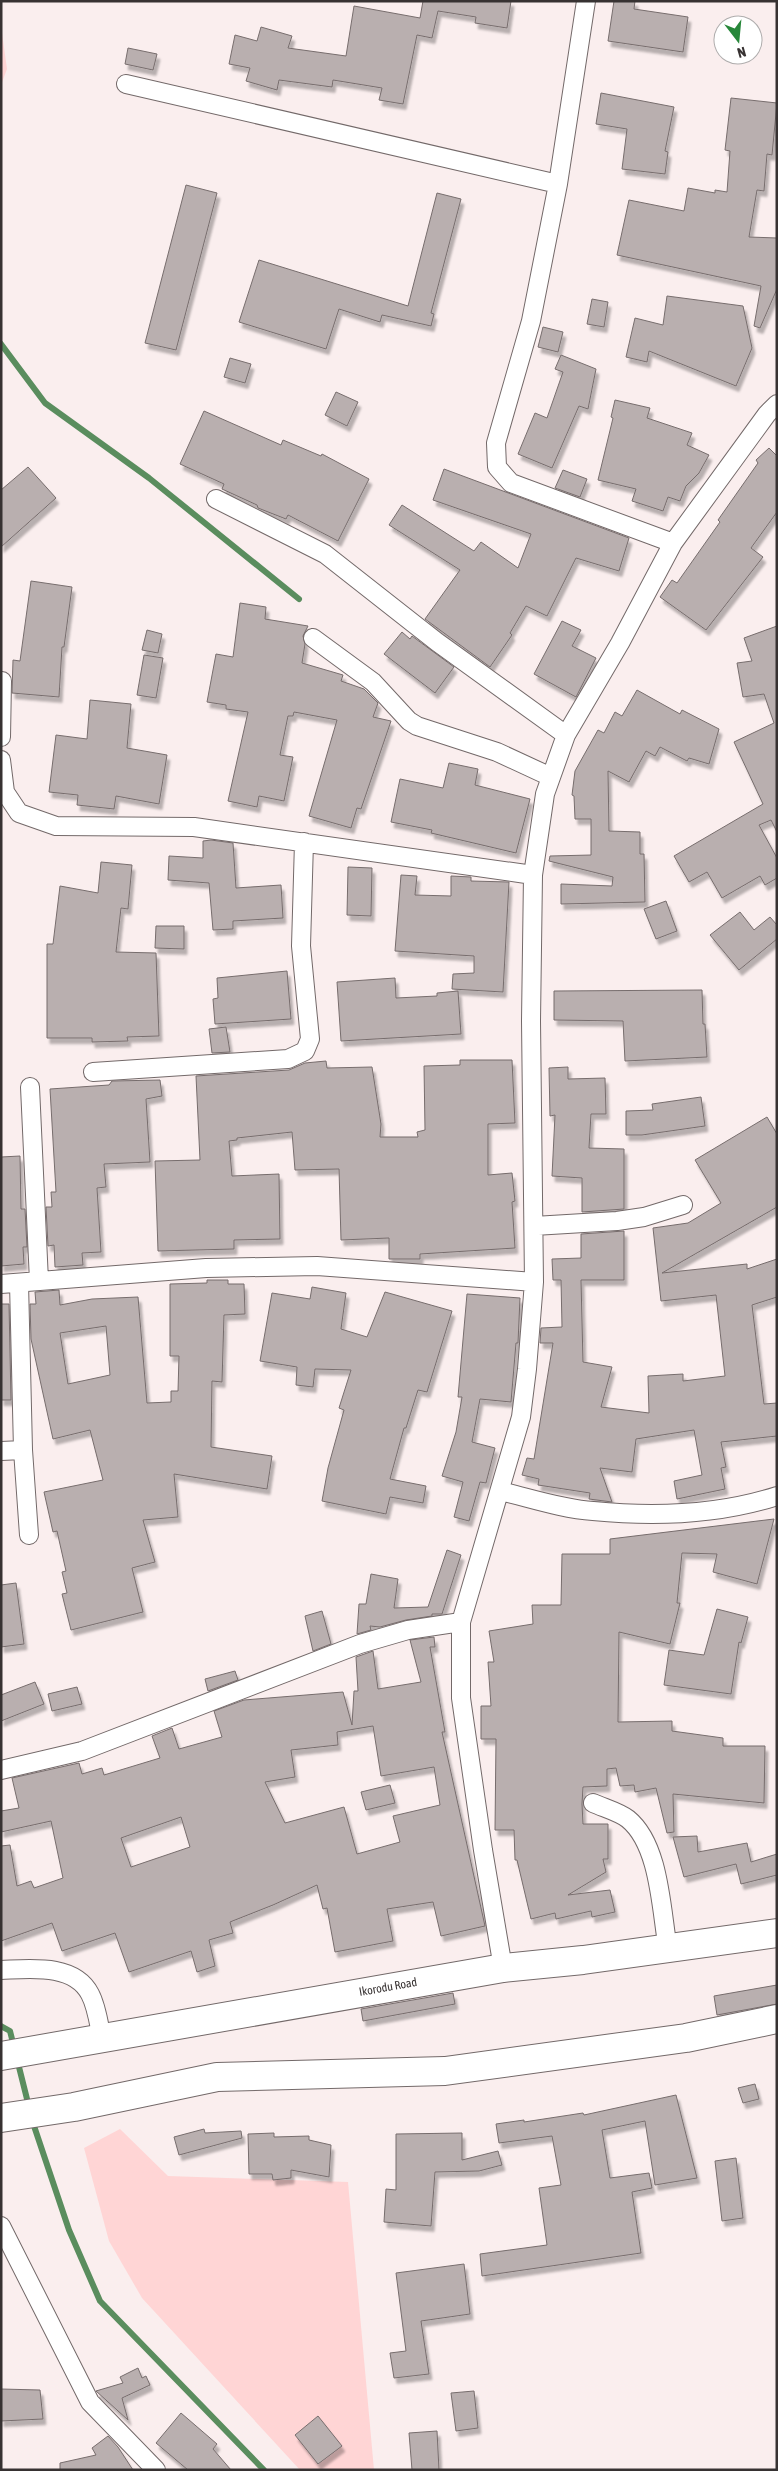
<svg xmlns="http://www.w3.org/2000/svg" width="778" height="2471" viewBox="0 0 778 2471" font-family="'Asap Condensed',sans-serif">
<defs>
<filter id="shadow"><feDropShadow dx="3" dy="5.5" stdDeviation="1" flood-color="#0004"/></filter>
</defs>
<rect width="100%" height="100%" fill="#faeeee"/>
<path fill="#ffd5d5" d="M1,26L7,69L1,85Z
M120,2129L168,2176L348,2182L374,2470H300L142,2298L109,2241L84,2148Z"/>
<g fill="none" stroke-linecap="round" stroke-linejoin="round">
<path stroke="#5a8d5e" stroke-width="6" d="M1,344L45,403L149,478L299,599
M1,2026L10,2031L14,2047
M17,2059L29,2107
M32,2120L69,2230L100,2301L264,2470"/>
</g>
<path fill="#b9afaf" stroke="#776d6d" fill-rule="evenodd" filter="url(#shadow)" d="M423,1H511L507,28L475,23L476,17L438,11L432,38L417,35L403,104L379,100L382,88L333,80L332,87L279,80L277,90L246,81L250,68L229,64L235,35L257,41L261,27L292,36L288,48L346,56L354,6L420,18Z
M614,1H635L634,9L688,17L683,52L608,41Z
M128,48L157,54L153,70L125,64Z
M601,93L674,107L665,151L668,152L665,174L622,169L627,129L596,124Z
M731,98L777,103L772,155L767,154L764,191L757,190L749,237L777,238V289L760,328L754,326L761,286L617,255L629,200L684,211L688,188L715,193V190L727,192L730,151L725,150Z
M186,185L217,193L176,350L145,343Z
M437,193L461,199L431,313L434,314L431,326L382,315L380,322L339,309L326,349L239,322L259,260L408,306Z
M667,296L743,306L752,348L736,386L649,351L647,362L626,357L635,318L663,325Z
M592,299L608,302L604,327L587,324Z
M543,327L563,332L558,352L538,347Z
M561,355L596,369L588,409L579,406L552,468L518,454L535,413L547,418L563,372L555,369Z
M230,358L251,364L245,383L224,377Z
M336,392L358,402L347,426L325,415Z
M615,400L650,408L647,418L692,433L687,445L709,455L699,473L686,486L680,501L668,497L663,511L632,501L636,489L598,480L613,418L611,417Z
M204,411L281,445L283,440L321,456L322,454L369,479L338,541L288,515L286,519L258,508L257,505L222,489L224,484L180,464Z
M769,448L777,456V512L751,548L763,557L706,630L660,597L672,580L677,583L720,522L718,520L758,463L756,460Z
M28,467L56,498L1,547V490Z
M444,469L629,538L619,571L576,558L547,616L526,606L510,633L512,635L490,667L425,619L460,570L389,525L402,505L474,551L481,542L518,568L531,534L433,500Z
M563,470L587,479L580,497L555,488Z
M31,581L72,587L64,647H62L59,697L12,693L13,660L20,661Z
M240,603L266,607L265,619L308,626L303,636L305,644L302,663L343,675L341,681L364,689L378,703L373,717L391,721L361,809L357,808L351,828L309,816L337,720L294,712L293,716H288L280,755L293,757L284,801L259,796L257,807L228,801L248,712L226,709V705L207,702L216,654L233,657Z
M562,621L581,630L572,646L596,658L576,697L534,674Z
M777,626V832L771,820L759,825L777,858V878L765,885L760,876L722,898L707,872L689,882L674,856L763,804L734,742L774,723L764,694L743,697L737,663L752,661L744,638Z
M147,630L162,634L158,653L142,650Z
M402,632L410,639L412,636L454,667L435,693L384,654Z
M144,655L163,658L156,698L137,695Z
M637,690L680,714L682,710L719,729L709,764L689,758L687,761L660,747L655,756L646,751L629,782L608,771L609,831L640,832V854H644L645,902L561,904V884L612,886L613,877L549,861L550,856L591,855V819H575L574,796L572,795L575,771L598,730L604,733L615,712L622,716Z
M90,700L131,704L127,748L167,755L159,804L116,796L114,809L77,805L78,795L49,792L56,735L87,739Z
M449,763L478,769L475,785L530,799L516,853L431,833L432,830L391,822L400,779L443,788Z
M211,840L233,843L236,888L281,885L283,918L233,921V929L213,930L209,883L168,880L169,856L203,858V841Z
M101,862L132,865L128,909L121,908L116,952L156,953L159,1036L127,1037L128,1041L92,1042V1038H47V944H53L60,886L98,893Z
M348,867L372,868L371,916L347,915Z
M401,875L417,876L415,895L451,896V876L471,877V881L509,882L503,992L452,989L453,974L474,973V956L395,951Z
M666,901L677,931L656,939L644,909Z
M740,912L754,930L770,917L777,925V939L739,970L710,935Z
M156,926H184V949L155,948Z
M287,971L291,1019L215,1024L213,999L218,998L217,978Z
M395,978L396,998L437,996V993L458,991L461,1034L341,1041L337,982Z
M702,990L703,1024H705L707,1057L625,1061L623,1021L554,1020V991Z
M226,1027L230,1052L212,1053L209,1029Z
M460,1060H512L515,1123L488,1124V1175L512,1173L515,1201L512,1202L515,1248L420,1254V1259H389V1238L341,1240L339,1169L295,1170L292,1132L237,1138V1140L229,1141L232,1176L279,1174L280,1239L234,1240V1249L158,1251L155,1161L200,1160L196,1076L289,1070L305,1063L326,1061L327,1068L372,1067L381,1124L380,1137H418L417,1132L425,1130L424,1066L460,1065Z
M568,1067V1079L605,1078L606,1114H591L589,1148L624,1149V1209L582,1212V1178L552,1176L555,1115L550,1116L549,1068Z
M160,1080L162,1096L146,1099L150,1162L104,1164L106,1187L97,1188L101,1252L82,1253L83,1265L55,1267L54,1245L48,1246L46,1207H52L51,1192H56L50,1089L109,1085L112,1081Z
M701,1097L705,1126L642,1135H626V1111L653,1110L652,1104Z
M767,1117L777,1134V1207L662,1273L747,1264V1269L777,1259V1297L752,1305L764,1404L777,1403V1436L721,1442L726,1467L721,1468L725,1489L677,1499L674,1481L702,1475L694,1430L636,1439L632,1472L600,1468L612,1502L589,1499L590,1493L538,1485L539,1479L522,1475L527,1458L534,1459L553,1343H540L541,1328L562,1327L561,1280H553L552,1259L581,1258V1234L624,1231V1280H581L583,1362L612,1367L601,1407L649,1413L648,1376L683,1374V1381L725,1376L716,1295L661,1301L653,1228L688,1223L721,1203L695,1160Z
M20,1156L21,1209H25L27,1247H23L24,1264L1,1266V1157Z
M207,1280H228V1284H244L245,1314L224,1315L222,1382L212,1381L211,1447L272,1456L267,1489L174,1474L178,1517L143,1520L155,1562L132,1568L143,1612L71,1630L62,1594L67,1593L62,1572L66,1571L57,1531L53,1532L44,1492L103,1480L90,1430L53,1439L31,1339L30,1304H36L35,1292L59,1290L60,1305L92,1299L138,1297L147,1403L171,1402V1391H178L179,1356H170V1284L207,1283ZM106,1326L110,1375L68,1384L60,1333Z
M312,1287L346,1293L341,1329L367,1337L385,1292L452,1311L427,1392L418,1390L406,1428H404L390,1479L426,1486L423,1503L390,1497L386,1514L322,1501L328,1468L344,1410L339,1408L351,1370L315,1369L313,1387L296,1385L297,1367L260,1361L272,1293L310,1299Z
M467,1294L520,1298L518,1343H516L511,1402L480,1399L472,1442L495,1448L486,1483L480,1482L469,1521L454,1517L463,1482L442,1476L456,1432L462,1397H458Z
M1,1304H9L11,1400H1Z
M774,1519L757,1584L713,1572L717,1554L682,1553L677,1603H680L670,1644L619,1632L618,1722L672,1721V1731L723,1738V1746H765L764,1803L673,1794L674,1832L667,1833L656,1788L635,1792L634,1785L620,1786L616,1768L607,1769V1786L583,1787L582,1804L583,1824H608V1859H603L606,1872L568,1895L610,1890L615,1912L592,1917L591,1911L556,1919L555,1913L531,1919L517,1860H515L514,1830H495L496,1739H481V1706H491L488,1662H494L489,1631L533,1624L532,1605H561L562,1554H610V1539Z
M447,1550L461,1555L442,1614H432V1616L406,1620L380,1627L370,1626L371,1630L357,1634L359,1604H366L371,1574L398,1579L394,1608L428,1607Z
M16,1583L24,1644L1,1647V1585Z
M717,1609L748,1617L741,1643L739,1642L731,1694L664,1685L669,1650L704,1655Z
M322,1611L331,1644L313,1651L305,1616Z
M434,1637L435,1647H430L445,1732H442L485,1926L441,1936L433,1902L387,1909L393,1941L335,1952L327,1908L323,1909L317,1885L273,1905L230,1922L233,1933L209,1940L215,1966L197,1972L191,1951L129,1972L115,1933L62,1951L52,1923L1,1941V1846L10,1845L17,1886L31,1881L34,1888L63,1878L51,1821L1,1832V1811L19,1808L12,1778L79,1763L82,1774L102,1768L104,1775L160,1758L152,1736L172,1728L179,1749L222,1737L214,1711L244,1700L343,1692L352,1725L354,1691H358L356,1657L373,1651L378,1689L421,1682L410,1640ZM373,1726L381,1776L434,1767L440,1805L393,1816L400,1842L357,1854L344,1807L285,1823L265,1782L295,1777L291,1750L338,1745L337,1732ZM181,1817L190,1847L131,1867L121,1838Z
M235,1671L238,1680L208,1691L205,1679Z
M35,1682L44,1704L1,1721V1695Z
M77,1687L82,1704L52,1711L48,1694Z
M390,1785L395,1803L366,1810L361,1792Z
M697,1836L698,1852L747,1843L751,1862L777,1854V1875L741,1884L736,1864L684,1877L673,1837Z
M777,1985V2004L717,2015L714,1996Z
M453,1993L455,2004L363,2021L361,2009Z
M755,2084L759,2099L743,2103L738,2088Z
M676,2095L697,2178L655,2185L645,2121L602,2130L610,2178L649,2173L652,2188L632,2192L641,2253L482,2276L480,2254L547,2245L539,2188L561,2185L552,2136L499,2143L496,2124L524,2120V2122L583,2113L584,2115Z
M204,2129L205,2133L241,2131L242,2138L179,2155L174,2137Z
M274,2133V2137L309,2136V2140L331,2145L329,2177L291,2170V2178L273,2180L272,2174H249L248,2134Z
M462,2133V2160L498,2151L502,2165L479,2171L435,2172L431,2226L384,2222L386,2189L396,2190V2134Z
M736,2158L743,2218L722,2221L715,2161Z
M464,2264L470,2314L421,2321L429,2374L394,2378L390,2353L406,2351L396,2273Z
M138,2368L142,2378L146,2376L150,2385L122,2398L128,2420L96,2391L123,2383L120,2377Z
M1,2389L40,2390L43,2419L1,2421Z
M474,2391L478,2428L456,2431L451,2393Z
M181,2413L217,2444L213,2449L231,2470H188L156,2443Z
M318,2416L342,2446L318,2464L295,2435Z
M437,2431L439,2470H412L409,2433Z
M108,2436L118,2447L133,2470H60V2463L96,2455L92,2448Z"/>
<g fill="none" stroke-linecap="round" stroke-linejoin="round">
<defs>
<path id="minor" d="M586,1L558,184L531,321L496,443L497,467L511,483L673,543
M126,84L558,184
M216,499L325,554L437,642L566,735
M313,638L373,682L409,721L417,726L497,752L551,777
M1,737L2,681
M1,760L5,792L19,813L56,826L194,827L533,875
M93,1072L288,1059L305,1051L310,1039L301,946L304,842
M30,1087L39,1281
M534,1226L617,1221L644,1217L683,1205
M19,1283L23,1450L29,1535
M1,1284L206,1268L317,1266L534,1282
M1,1451L23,1450
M500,1491C530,1498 562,1509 593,1511C654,1517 718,1515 777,1496
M1,1770L82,1751L360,1644L408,1630L461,1622
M593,1803C604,1808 619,1812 628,1819C660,1845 661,1910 668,1949
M503,1968L483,1850L461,1698V1622L521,1417L527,1369L534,1282L531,1021L533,875L545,794L566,735L620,643L673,543L767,414L777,404
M1,1970C29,1969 74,1963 90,1994C97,2007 99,2025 102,2039
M1,2226L90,2402L156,2470"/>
<path id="trunk" d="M1,2056L503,1968L583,1960L777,1933
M1,2118L74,2107L217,2077L445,2071L686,2038L777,2019"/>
</defs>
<use href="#minor" stroke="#736969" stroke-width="20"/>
<use href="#trunk" stroke="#736969" stroke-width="30"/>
<use href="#minor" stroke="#fff" stroke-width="18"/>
<use href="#trunk" stroke="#fff" stroke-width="28"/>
</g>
<g text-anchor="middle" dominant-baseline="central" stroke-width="5" stroke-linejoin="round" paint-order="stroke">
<g font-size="12" fill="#373232" stroke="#fff">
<text transform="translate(388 1987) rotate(-10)">Ikorodu Road</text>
</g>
</g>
<rect width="778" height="2471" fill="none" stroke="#373232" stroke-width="5"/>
<g transform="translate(738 40) rotate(164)"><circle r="24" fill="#ffffff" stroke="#afadad"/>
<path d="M0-4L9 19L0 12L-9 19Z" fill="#27873a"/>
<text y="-8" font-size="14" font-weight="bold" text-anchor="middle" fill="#373232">N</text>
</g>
</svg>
